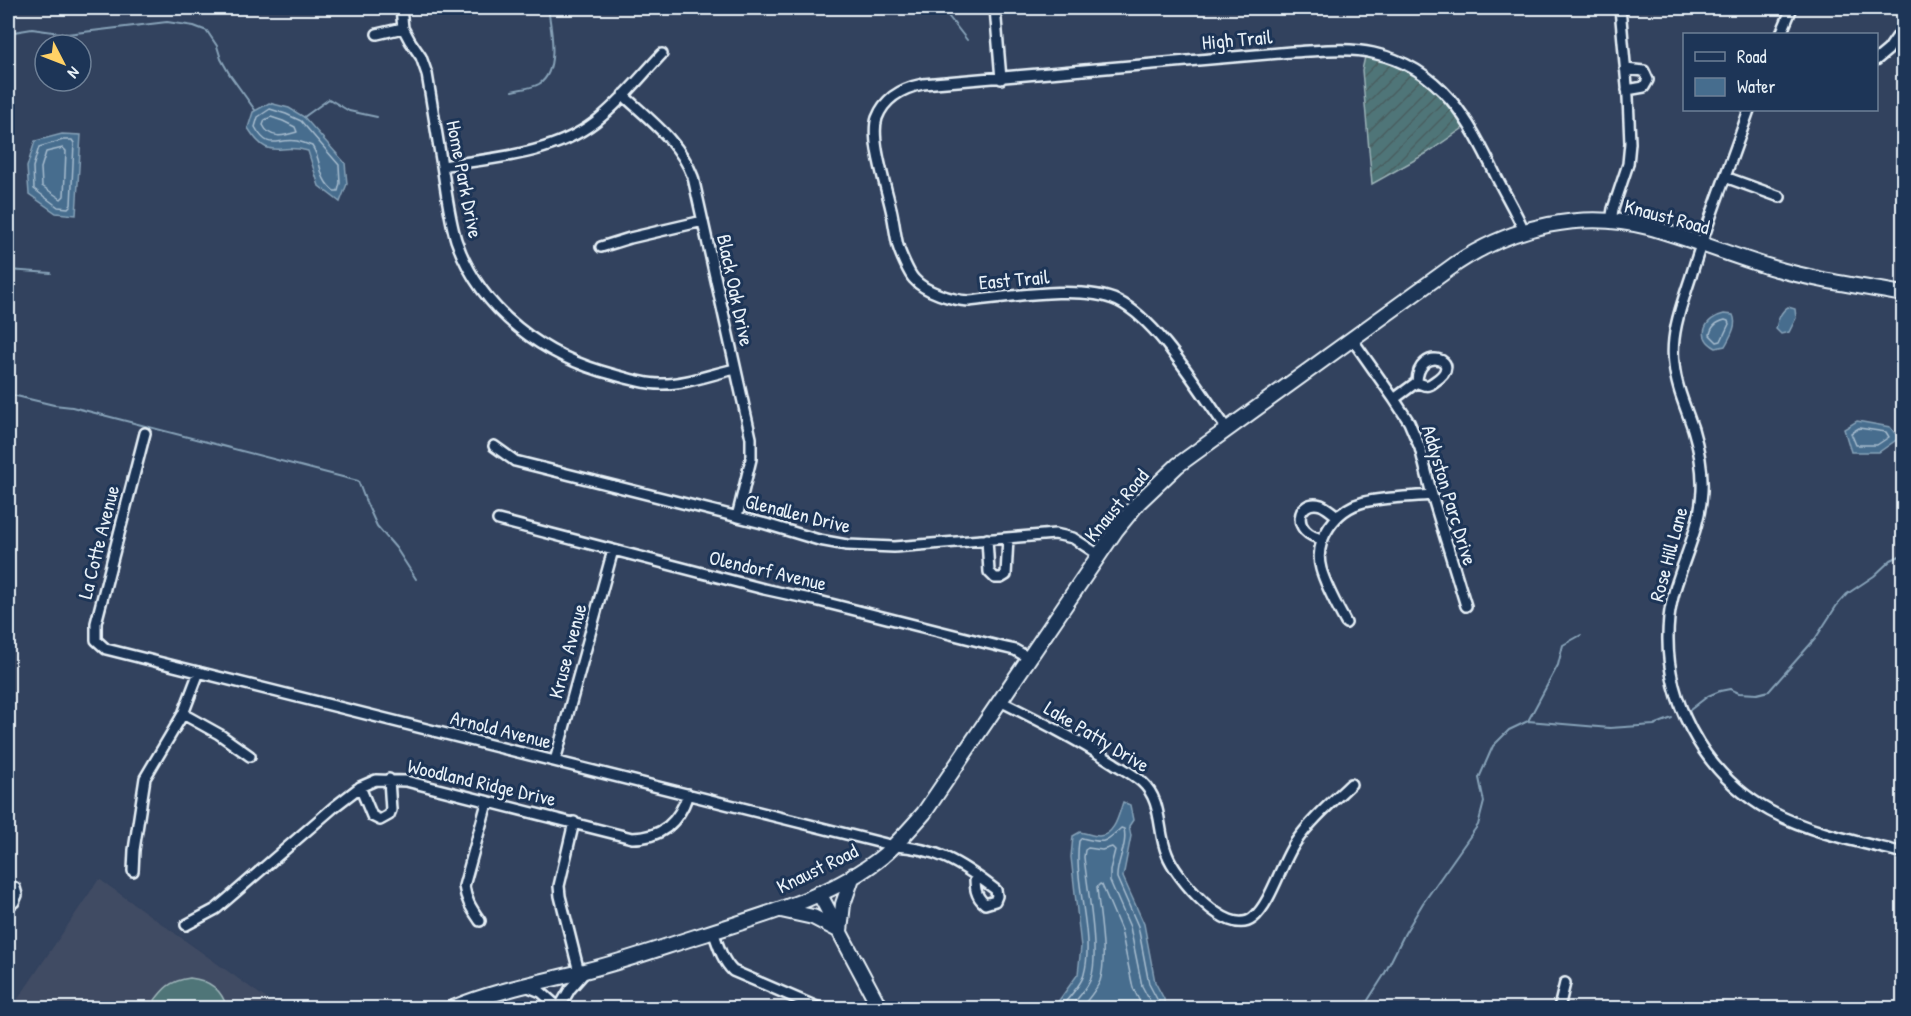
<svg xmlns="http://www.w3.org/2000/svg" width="1911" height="1016" viewBox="0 0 1911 1016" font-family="'Patrick Hand',sans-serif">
<defs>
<pattern id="garden-furrows" width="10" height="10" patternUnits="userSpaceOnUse" patternTransform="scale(1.5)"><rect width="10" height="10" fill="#4f7578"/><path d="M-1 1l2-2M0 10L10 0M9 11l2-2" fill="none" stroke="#4a5e61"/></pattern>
</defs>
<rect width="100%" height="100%" fill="#32425e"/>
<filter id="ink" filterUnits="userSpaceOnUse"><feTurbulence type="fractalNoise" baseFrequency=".0167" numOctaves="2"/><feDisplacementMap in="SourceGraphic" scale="12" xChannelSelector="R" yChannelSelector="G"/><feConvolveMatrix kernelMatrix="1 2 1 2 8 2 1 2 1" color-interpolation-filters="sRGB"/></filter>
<g filter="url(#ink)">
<path fill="#414b63" d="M99,879L279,1008H12Z"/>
<path fill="url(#garden-furrows)" stroke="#9cb3b8" stroke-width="1.5" d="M1374,56L1432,83L1466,126L1427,153L1372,184L1362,70L1365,57Z"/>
<path fill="#4f7578" stroke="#9cb3b8" stroke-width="1.5" d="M190,978C209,980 222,990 227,1008H149C162,991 167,981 190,978Z"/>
<path fill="#466d8e" stroke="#87a2b8" stroke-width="1.5" d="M269,103L289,108L304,117L345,163L347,184L340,202L319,186L308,151C277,142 270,163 248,128L253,112Z
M62,134L81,135L76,215L56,213L29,194L27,167L35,141Z
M1788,307L1795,309L1796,318L1789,332L1781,334L1776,329C1777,321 1781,311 1788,307Z
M1724,314L1733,315C1738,325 1730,337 1725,346L1716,348C1695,337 1705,318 1724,314Z
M1857,421L1890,427L1899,438L1879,452H1851L1844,429Z
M1123,802L1130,805L1133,820L1129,826L1131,836L1123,877L1144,924L1155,982L1164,999L1165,1008H1011L1055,1006L1078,974L1081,947L1071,857L1073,836L1080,832C1086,833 1093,836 1099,836C1115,836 1119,813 1123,802Z"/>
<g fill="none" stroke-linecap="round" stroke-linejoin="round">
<path stroke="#a7bcce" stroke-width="1.5" d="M270,109L286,114L301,121L339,165L340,183L338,191H334C317,178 323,162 312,146C307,144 302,142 297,141C276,138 269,152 255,127L258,117Z
M271,117L283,121L295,127L297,132C284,136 270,140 263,125L265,120Z
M63,140H72L74,143L71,205L68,208L58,207L34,189L33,167L39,147Z
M63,148L66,151L64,196L61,199L42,186L41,168L46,152Z
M1725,320L1728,321L1729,324L1721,341L1717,342L1710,335C1711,326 1717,322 1725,320Z
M1859,428L1886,432L1889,437L1877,445H1856L1851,433Z
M1060,1008C1067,1000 1082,984 1084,974C1095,935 1073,883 1079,841L1082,838C1106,844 1104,843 1121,828L1124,829C1128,846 1116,862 1117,878L1138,926L1149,984L1158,1001L1159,1008
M1070,1008C1076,999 1088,989 1091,978C1100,952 1087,887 1084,857L1085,850L1088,848L1102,850L1112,847L1115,850L1110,870V881L1130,927L1142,986L1151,1003L1152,1008
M1081,1008C1087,1000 1096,991 1100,981C1108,956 1099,913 1097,887L1100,884L1102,885L1121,930L1133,988L1143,1008"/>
<path stroke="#87a2b8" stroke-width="2" d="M942,8L967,40
M8,33L32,29L67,34L167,22L194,26L207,31L217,46L221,59L230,75L255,110
M512,91C520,89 532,88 539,84C560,71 551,28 548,8
M304,117L329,99L349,111L377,117
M8,270L51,273
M8,394L54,405L72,407L358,481L366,502L377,526L396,548L416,579
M1690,710L1708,696L1720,691L1730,689L1739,693L1757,694L1769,691L1815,639L1837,605L1847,594L1874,576L1891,560L1904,554
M1528,721L1558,665L1563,645L1581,635
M1363,1008L1384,975L1405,933L1423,903L1478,825L1484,802L1479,778L1493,746L1509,730L1528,721L1610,728L1654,725L1672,718"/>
<defs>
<path id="minor" d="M401,8L403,28L410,41L421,57L427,74C433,109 438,143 444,178C447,198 450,220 456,240C481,312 544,357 615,375C629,379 645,384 660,384C683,385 712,374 735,369
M995,8L1001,79
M377,34L403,28
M1781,34L1792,8
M1876,60L1888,50L1904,27
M1625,69L1644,71L1648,80L1644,87L1627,90
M623,95C650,120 680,142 693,177L751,438V459L737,517
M1749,110C1730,165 1708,220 1691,276C1682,304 1670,334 1674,364C1676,387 1686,408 1693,429C1699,449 1703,470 1702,491C1700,536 1674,574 1669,618C1661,696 1702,773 1770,811C1811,833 1859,842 1904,853
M442,166C493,158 552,155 595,122C620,103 641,76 662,54
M1725,177L1780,197
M1611,221L1613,209L1628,164L1630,143L1628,97L1620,8
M601,247L630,238L703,221
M1352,339L1394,399L1409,422L1420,448L1432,495L1466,606
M1394,399L1417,382C1418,344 1468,360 1434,382C1428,387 1424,386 1417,382
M1227,429C1200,392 1159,321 1118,301C1083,284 1008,297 969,301C952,300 925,292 914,279C909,274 900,253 898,246C895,234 894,221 891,209C886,186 870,139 877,118C885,97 903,88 923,84L1291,52C1318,51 1347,47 1373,53C1442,68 1469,120 1497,178C1506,196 1516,212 1524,231
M145,433L96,623V640L106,649L894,846C936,848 959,862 992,887L996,890L997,896L995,901L985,904C975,896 975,887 975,875
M494,446L515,461L766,524L819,540L847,545L894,547L1055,534L1073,538L1099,555
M498,520L764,589L819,601L1002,647L1015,650L1029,658
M987,539L989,572L995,578H1001L1006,575L1008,538
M1323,539C1289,533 1297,498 1321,505C1326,507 1332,512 1337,516
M1346,623C1337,606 1326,587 1321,569C1313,540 1336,509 1364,502C1385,497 1410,497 1432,495
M1000,701C1038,720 1076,739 1112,762C1121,768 1133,774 1142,782C1163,801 1157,830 1167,854C1175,876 1227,939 1253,918C1271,903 1281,864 1295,843C1311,820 1331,803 1351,784
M183,714L219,734L250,756
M555,761L613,550
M360,787L372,816L380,820L389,815L391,810L389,779
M574,822L559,886L560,896L579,972
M133,871L134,850L145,778L183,714L199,672
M8,885L15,888L17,895L14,902L8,905
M480,921C472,909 466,901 464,886L487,803
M186,925L216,909L334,807L360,787L376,780L406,781L632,838C662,838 679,822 688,794
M713,931C718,945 722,960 733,971L819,1008
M526,986L541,992L559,1008
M559,1008L570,989L585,972
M1559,1008L1565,983"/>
<path id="secondary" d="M819,893L880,1008
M781,910L813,917L840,931
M840,931L843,904L853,875
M453,1008C496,990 543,982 588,970C628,960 666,946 705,934C764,915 834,896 883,856C898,843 911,828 924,813L1116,530L1138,503L1178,465L1457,263C1513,226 1583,210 1648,227C1689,238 1729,255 1770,267C1813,280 1859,286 1904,294"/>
</defs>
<use href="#minor" stroke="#e8f1f8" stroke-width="14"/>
<use href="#secondary" stroke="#e8f1f8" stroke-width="18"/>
<use href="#minor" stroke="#1d3557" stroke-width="9"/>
<use href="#secondary" stroke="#1d3557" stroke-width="14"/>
</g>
</g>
<g text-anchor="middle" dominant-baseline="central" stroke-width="6" stroke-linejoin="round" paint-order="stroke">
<g font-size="20" fill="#e8f1f8" stroke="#1d3557">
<text transform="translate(1237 39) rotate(-5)">High Trail</text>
<text transform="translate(465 179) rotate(79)">Home Park Drive</text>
<text transform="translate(1667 216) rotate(15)">Knaust Road</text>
<text transform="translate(1014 279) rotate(-5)">East Trail</text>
<text transform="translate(736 290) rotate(78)">Black Oak Drive</text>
<text transform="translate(1450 495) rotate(73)">Addyston Parc Drive</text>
<text transform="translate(1116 505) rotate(-50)">Knaust Road</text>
<text transform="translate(798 513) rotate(14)">Glenallen Drive</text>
<text transform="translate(98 542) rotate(-76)">La Cotte Avenue</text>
<text transform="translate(1668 554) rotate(-75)">Rose Hill Lane</text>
<text transform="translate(768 570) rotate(13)">Olendorf Avenue</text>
<text transform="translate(567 651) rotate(-75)">Kruse Avenue</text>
<text transform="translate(501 729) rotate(14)">Arnold Avenue</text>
<text transform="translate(1097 736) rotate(31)">Lake Patty Drive</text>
<text transform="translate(482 782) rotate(13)">Woodland Ridge Drive</text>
<text transform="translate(817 868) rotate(-26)">Knaust Road</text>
</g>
</g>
<rect width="1911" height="1016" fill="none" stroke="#1d3557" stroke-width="30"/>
<rect x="15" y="15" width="1881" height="986" fill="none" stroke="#e8f1f8" stroke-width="2" filter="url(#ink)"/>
<rect x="1683" y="33" width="195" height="78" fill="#1d3557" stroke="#6e8097" stroke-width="1.5"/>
<rect x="1695" y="52" width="30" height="9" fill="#1d3557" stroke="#6e8097" stroke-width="1.5"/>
<text x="1737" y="63" font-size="18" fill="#e8f1f8">Road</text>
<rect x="1695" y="78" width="30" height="18" fill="#466d8e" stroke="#6e8097" stroke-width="1.5"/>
<text x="1737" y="93" font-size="18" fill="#e8f1f8">Water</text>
<g transform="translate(63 63) rotate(132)"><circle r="28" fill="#1d3557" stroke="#6e8097" stroke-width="1.5"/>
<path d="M0-4.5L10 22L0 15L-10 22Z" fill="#ffd166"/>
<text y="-9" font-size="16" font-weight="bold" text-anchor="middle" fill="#e8f1f8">N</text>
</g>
</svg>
